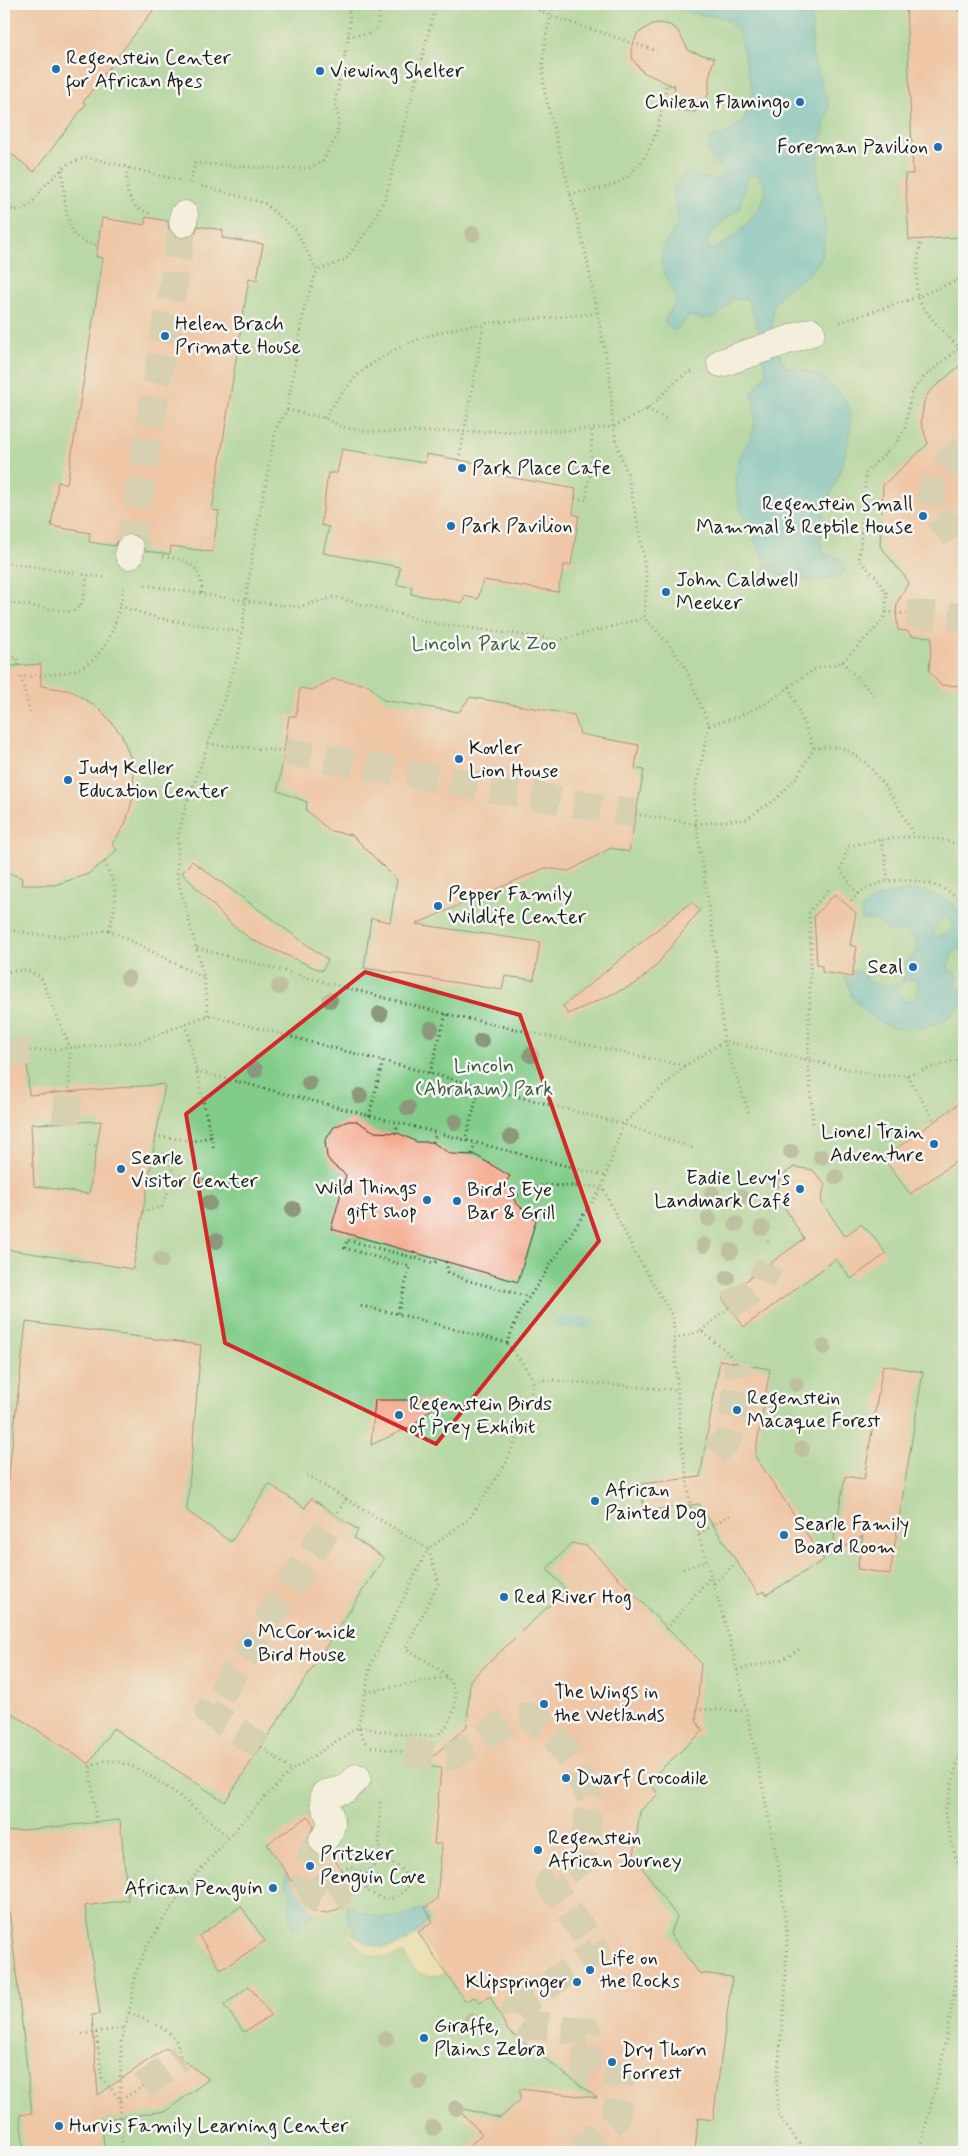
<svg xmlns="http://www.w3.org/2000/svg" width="968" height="2156" viewBox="0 0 968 2156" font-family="Mynerve,sans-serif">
<rect width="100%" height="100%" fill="#f6f6f2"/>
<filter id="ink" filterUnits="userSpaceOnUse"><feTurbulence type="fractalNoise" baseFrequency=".02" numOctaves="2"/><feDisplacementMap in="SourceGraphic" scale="10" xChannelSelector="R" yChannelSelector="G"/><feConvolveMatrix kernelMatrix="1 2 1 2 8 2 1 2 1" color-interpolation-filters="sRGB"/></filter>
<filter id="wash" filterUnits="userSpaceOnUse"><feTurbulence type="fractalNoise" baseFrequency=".0096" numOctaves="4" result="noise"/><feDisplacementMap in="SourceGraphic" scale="20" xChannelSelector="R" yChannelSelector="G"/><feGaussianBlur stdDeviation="1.12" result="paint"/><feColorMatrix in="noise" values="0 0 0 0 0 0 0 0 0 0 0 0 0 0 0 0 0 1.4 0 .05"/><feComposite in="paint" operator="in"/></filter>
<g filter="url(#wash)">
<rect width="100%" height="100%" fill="#eae1c0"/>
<path fill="#81cc89" stroke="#4e7452" d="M4,4H964V2152H4Z"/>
<path fill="#eeda9e" stroke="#857b5d" d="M344,1929C376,1947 384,1958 418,1932L446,1973C426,1980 413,1974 404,1954C370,1962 365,1955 344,1929Z"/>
<path fill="#4cb7c9" stroke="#346a72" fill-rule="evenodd" d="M676,4H760L761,5L812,4V55L829,106L819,149L817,181L826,228L822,258L809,274L784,291L773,306L772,335L785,367C804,368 818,374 833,386C839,391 847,400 849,407C855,425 843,464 836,481C828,503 812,531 825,554L840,558L844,572C823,586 787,580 766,568C757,534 736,518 736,479C736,460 744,451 751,436C757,423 755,407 752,394L766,374L760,334L748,299H732C718,318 712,322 689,316L675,331L664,322L676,301L660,261L666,243L679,223L673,191L683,174L718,180L724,175L708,152L710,137L725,135L744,121L753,93L738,29L721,17L690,13ZM757,174C762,180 767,187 765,195C761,213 728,246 710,250L706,241L723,221L739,209L748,177Z
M913,890C934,893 951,899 964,917V946L952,953L948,968L959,976L954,985L964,992V1003C933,1037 886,1040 856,1001C850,995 848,984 845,976L852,977L853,971L865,974L867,980C883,989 903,989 907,968L905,962L910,960L917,951L916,939L903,930L890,932L875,920H862L861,910C876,895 893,891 913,890ZM947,916L953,925L950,931L936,937L933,935C935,927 938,918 947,916ZM906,980H914L918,981L916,996L912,1000L906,1001L896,991Z
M286,1872L313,1912L309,1919L299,1922L300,1929H293L289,1918L291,1893L286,1885Z
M346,1904C375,1919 394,1923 424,1908L428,1920C422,1927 416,1935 408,1940C390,1952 368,1947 352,1934L356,1932V1928L349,1923Z"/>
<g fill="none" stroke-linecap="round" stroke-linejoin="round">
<path stroke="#4cb7c9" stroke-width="11" d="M560,1322L585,1323"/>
</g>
<g id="blocks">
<path fill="#f5a78b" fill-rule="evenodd" d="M4,4H158L83,102L86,104L34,172L4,148Z
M906,4H958V11L964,10V237L909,240L905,174H913Z
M661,23L670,25L678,31L689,51L714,58L709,79V91L705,103L695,112L670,109L675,87L643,72L633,60L631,50L637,34L652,24Z
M146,217L168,221L169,230L174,236L181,238L190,237L195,233L198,226L223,230L222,238L263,244L257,280L249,278L212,510L219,511L212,552L171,546L170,554L145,551L144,543L140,537L132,534L124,535L118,539L115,546L89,542L90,533L51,526L58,482L67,484L103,258L96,257L102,218L145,225Z
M964,362V686L940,685L929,671L932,637L912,636L907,631L898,630L896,613L897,603L909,582L880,546L883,485L928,444L921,422L924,401L929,392Z
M342,449L425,463L426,454L493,466L492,474L576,489L573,514L579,516L571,565H564L558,592L483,580L478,599L464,596L463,603L411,594L412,587L397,585L400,567L323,553L329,527L321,525L328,473H337Z
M41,664V686L72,691L101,710L121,734L133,764L134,795L125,825L112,844L117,850L104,862L88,874L55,885H21L22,878L4,871V667Z
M333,679L369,685L383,700L459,712L470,697L574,715L580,734L639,745L635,768L644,770L629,852L611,848L569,871L545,868L416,924L540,942L534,980L505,976L502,990L364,968L371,918L390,922L397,880L352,835L330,831L306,810L307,802L278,791L289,716H296L300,688L312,690Z
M192,861L328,960L322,971L252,940L230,923L182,873Z
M835,894L856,913L850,945L857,947L852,977L822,972V966L817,965L814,916Z
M691,902L700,910L655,967L637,983L568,1014L563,1006Z
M27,1056L29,1095L165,1084L133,1269L4,1249V1057ZM101,1121L89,1194L34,1186L31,1124Z
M964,1100V1156L910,1194L883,1158Z
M348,1121H356L375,1132L398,1133L417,1142H432L451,1154L475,1155L510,1176L506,1182L516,1203L536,1220L518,1282L331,1229L346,1175L332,1164L327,1157L325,1141L334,1127Z
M794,1167L813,1170L825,1185L821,1201L845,1236L861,1224L874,1237L886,1254L851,1279L836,1259L744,1327L722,1298L804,1239L777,1195L780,1177Z
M26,1322L201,1345L187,1511L231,1542L269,1484L305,1508L311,1498L358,1530L354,1538L384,1558L225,1802L113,1728L89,1764L4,1708V1517Z
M720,1360L770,1369L755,1456L824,1560L766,1595L764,1591L758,1594L699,1504L644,1511L641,1484L700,1477Z
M883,1365L923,1372L890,1574L857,1569L863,1536L831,1555L845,1476L864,1479Z
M375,1400H441L412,1426L371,1445Z
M571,1543L587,1546L701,1663L696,1721L703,1731L648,1781L658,1794L640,1811L634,1856L677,1917L670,1934L699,1973L732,1977L713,2120L698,2118L695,2152H463L482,2134L456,2107L500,2118L520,2100V2089L597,2098L508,2031L490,1996L480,2003L474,1997L465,2001L418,1932L433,1922L425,1908L437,1899L442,1844H434L441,1768L422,1766L467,1726L470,1680L566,1590L547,1569Z
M308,1816L314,1826L308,1838L309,1847L313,1852L321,1855L330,1853L348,1879L350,1886L349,1894L340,1908L329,1913L313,1912L267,1844Z
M120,1820L128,1900L85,1906L100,2014L92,2015L98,2095L166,2048L209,2079L166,2111L101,2120L105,2152H24L20,2115L32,2113L4,1865V1832Z
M241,1906L265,1941L221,1970L199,1936Z
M249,1986L271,2015L244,2032L224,2005Z"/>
</g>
</g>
<g filter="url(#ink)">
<use href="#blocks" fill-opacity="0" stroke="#3b3a35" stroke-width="1"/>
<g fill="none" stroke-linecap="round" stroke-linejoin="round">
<path stroke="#c1ba9f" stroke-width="28" stroke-dasharray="28 14" stroke-linecap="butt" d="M964,448L934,477L929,507L964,546
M130,549L183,223
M908,614L964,617
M284,751L635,814
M4,1053L30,1051
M66,1123L69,1091
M729,1307L759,1286L770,1264
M714,1453L729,1438L738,1384L737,1363
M261,1747L209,1712L336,1515
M405,1752L450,1757L511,1720L529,1716L545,1725L558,1740L571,1760L590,1796L583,1860L549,1883L597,1951L519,2006L514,2014L516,2023L525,2027L534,2025L589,2032L586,2070L621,2074L616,2119L579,2152
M323,1840L313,1851L306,1880C309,1885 312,1894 317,1898C325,1904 339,1900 339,1889C339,1883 336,1880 338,1873L342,1870
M143,2087L180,2058"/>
<defs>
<path id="minor" d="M183,223L184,215
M721,363L811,332
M129,555L130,549
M323,1840C342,1819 321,1813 325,1794L346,1789L357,1778"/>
</defs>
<use href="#minor" stroke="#3b3a35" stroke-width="29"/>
<path stroke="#3b3a35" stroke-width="3" stroke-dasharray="1 4" stroke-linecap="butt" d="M525,4L551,16L657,51
M348,36C376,34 381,34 378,4
M4,91L5,89
M129,168C123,187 128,209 150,213
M62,170L66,212L74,236L87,243L98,245
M190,183L195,163L282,169L309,168L322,162L337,136L339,119L335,103L349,33L350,15L347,4
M202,186L264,203L296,230L317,271
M570,194C584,191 608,189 619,182C652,163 662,119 666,85H676
M4,203L13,210H22L31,204L47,183L68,164L87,157L182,181
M921,239C919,253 914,284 918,297C923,313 952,340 964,353
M840,322L918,297L964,277
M692,372C672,379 663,397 647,409C637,416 624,420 613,427L619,451L627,472L640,536L647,582L644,618L666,641L685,667L709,725L693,801L696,824L746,819L776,799L797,777L814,748C820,748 827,746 834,747C869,750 900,808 914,836
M647,409L669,420
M287,410L324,418L342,427L368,432L560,431L613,427L610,377L586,255L545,94C540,59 545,37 554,4
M324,418C335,402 346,386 360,373C365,368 372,364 378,360C443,316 523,323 596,313
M459,460L484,323
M575,498L586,500L591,466L592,430
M163,556C188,560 202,565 202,594
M4,562L106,578
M145,585L246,601L299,607L334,597L433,623L560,640L644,618
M4,602L71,612C86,606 85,589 87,575
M120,606L158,618L242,632
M886,612L908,614
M4,659L17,657L18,666
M842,662L875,696
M789,687L814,748
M30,712L21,677C37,676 73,674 86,665C112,647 118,615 124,587
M709,725L735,718L767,703L813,670L842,662L880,624L886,612V593L877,578L859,560L866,472L895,444L905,428L911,394L923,378L959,348
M208,744L284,751
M635,814L696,824L716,953L724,1041L750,1116
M880,840L885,854L888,882
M104,862C119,890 118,899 109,930
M858,894L841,871L848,846C890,838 924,830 964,847
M851,901C877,869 936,877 964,902
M4,929L37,935L65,936L83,935L109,930L204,978
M197,948L446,1014L685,1066
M4,972L26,970L41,977L70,1048L69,1091
M208,1015L204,978L177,876L178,838L186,805L222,706L239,652L252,555L276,428L287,410L305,304L317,271L345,260L372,224L386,196L436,4
M186,1024L214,1150
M30,1051L139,1042L208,1015L623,1124L693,1148
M196,1071L606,1176
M430,1073L446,1014
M907,1075L935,1122
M369,1116L383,1061
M813,1123L808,1061L811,947L809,912L831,887
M395,1133L398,1124
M155,1136L194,1141L211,1137
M465,1141L480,1086
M433,1142L436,1133
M89,1145L97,1146
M472,1154L475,1144
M174,1175L226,1183
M513,1197L543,1185L601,1187
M142,1212L162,1207L174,1175L168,1155L152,1152
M768,1242L769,1237
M446,1262L448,1272L466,1280L529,1297
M361,1306L398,1314L507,1343L520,1311L602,1187
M398,1313L410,1267L345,1248L347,1240L434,1263L440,1260
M701,1331L729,1307
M674,1339L701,1331L725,1350L737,1363
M507,1343L534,1379L677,1390
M307,1475L346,1499L336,1515
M346,1499L428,1549L371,1664L358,1727L367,1746
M699,1534L733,1513
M683,1569L707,1561
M714,1583L738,1562
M666,1629L711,1576
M737,1670L784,1659L799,1649
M366,1692L447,1677
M696,1709L746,1711
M261,1747L292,1770
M371,1747L405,1752
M96,1822L90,1767C95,1765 100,1762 105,1761C140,1757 202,1815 229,1837
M379,1858C394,1863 405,1867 410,1884C396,1902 386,1903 366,1890V1876L379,1858L380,1802
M342,1870L350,1867L366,1875
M129,2013C151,2023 181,2030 180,2058
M96,2032L125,2028
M82,2034L96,2032L102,2078L120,2100L143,2087
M123,2152L120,2118L121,2043L131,2004L135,1975L147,1946L182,1891L257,1805L292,1770L358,1727C377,1730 418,1739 435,1735C444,1733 449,1723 452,1715C467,1678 432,1666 406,1648L439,1582L428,1549L470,1518L506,1463L524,1421L534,1379
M805,2152L778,2114L777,2079L785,1997L787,1934L779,1869L754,1744L730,1640L691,1509L680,1430L673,1317L634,1251L602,1187L623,1124L685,1066L724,1041L879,1076L907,1075L964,1058
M919,2152L939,2074L954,1995L962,1877L951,1841L945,1811L962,1745L964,1725"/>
<use href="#minor" stroke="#fff" stroke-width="28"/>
</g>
<g fill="#8c977b">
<circle cx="473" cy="234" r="8"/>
<circle cx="128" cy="978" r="8"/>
<circle cx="279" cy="987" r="8"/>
<circle cx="330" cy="1000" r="8"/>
<circle cx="380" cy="1014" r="8"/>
<circle cx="431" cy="1029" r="8"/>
<circle cx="481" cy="1041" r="8"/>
<circle cx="531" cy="1055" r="8"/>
<circle cx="255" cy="1070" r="8"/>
<circle cx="309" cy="1083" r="8"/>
<circle cx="360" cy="1096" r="8"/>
<circle cx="408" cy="1108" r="8"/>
<circle cx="455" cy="1122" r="8"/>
<circle cx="511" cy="1137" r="8"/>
<circle cx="791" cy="1152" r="8"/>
<circle cx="821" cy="1157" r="8"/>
<circle cx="836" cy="1177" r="8"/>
<circle cx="712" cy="1194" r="8"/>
<circle cx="740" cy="1197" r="8"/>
<circle cx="209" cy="1203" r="8"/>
<circle cx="767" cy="1204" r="8"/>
<circle cx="293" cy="1209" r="8"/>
<circle cx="709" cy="1219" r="8"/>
<circle cx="736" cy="1224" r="8"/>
<circle cx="762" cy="1228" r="8"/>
<circle cx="216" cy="1241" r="8"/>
<circle cx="704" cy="1245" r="8"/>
<circle cx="731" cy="1251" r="8"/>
<circle cx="161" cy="1260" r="8"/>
<circle cx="727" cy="1278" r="8"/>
<circle cx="824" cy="1347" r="8"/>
<circle cx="796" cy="1384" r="8"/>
<circle cx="802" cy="1449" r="8"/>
<circle cx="471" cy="2021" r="8"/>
<circle cx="386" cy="2039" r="8"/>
<circle cx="420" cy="2082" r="8"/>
<circle cx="456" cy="2108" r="8"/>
<circle cx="433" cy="2128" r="8"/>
</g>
</g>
<path d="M0 0H968V2156H0ZM365,972L520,1015L599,1241L436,1444L225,1343L186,1114Z" fill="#eae1c0" fill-opacity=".55" fill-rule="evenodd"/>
<path fill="none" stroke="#d62828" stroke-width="4" stroke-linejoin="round" d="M365,972L520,1015L599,1241L436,1444L225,1343L186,1114Z"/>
<g fill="#1f6fb2" stroke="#f6f6f2" stroke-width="2">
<circle cx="56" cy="69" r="5"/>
<circle cx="320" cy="71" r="5"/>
<circle cx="800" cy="102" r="5"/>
<circle cx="938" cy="147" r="5"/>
<circle cx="165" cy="336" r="5"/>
<circle cx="462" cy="468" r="5"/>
<circle cx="923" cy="516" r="5"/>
<circle cx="451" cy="526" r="5"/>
<circle cx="666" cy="592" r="5"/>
<circle cx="459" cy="759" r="5"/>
<circle cx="68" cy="780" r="5"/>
<circle cx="438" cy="906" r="5"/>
<circle cx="913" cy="967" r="5"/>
<circle cx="934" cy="1144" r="5"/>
<circle cx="121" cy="1169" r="5"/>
<circle cx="800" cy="1189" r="5"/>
<circle cx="427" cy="1200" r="5"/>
<circle cx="457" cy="1201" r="5"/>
<circle cx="737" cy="1410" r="5"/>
<circle cx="399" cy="1415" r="5"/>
<circle cx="595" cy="1501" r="5"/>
<circle cx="784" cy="1535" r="5"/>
<circle cx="504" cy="1597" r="5"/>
<circle cx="248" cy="1643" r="5"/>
<circle cx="544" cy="1704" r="5"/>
<circle cx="566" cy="1778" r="5"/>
<circle cx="538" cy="1850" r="5"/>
<circle cx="310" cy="1866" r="5"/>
<circle cx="273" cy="1888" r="5"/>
<circle cx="590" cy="1970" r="5"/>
<circle cx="577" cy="1982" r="5"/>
<circle cx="424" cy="2038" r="5"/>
<circle cx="612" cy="2062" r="5"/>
<circle cx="59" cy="2126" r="5"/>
</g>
<g text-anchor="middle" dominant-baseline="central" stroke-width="5" stroke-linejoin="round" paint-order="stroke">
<g font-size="20" fill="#1c1c1c" stroke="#f6f6f2" text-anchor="start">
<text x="66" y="58">Regenstein Center<tspan x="66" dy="23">for African Apes</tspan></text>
<text x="330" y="71">Viewing Shelter</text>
<text x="790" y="102" text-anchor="end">Chilean Flamingo</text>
<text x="928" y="147" text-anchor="end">Foreman Pavilion</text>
<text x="175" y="324">Helen Brach<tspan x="175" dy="23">Primate House</tspan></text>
<text x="472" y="468">Park Place Cafe</text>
<text x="913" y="504" text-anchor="end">Regenstein Small<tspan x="913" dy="23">Mammal &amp; Reptile House</tspan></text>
<text x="461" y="526">Park Pavilion</text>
<text x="676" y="580">John Caldwell<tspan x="676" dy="23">Meeker</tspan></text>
<text x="469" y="748">Kovler<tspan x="469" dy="23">Lion House</tspan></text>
<text x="78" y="768">Judy Keller<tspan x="78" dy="23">Education Center</tspan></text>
<text x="448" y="894">Pepper Family<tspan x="448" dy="23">Wildlife Center</tspan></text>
<text x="903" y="967" text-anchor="end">Seal</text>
<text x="924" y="1132" text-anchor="end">Lionel Train<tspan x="924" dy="23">Adventure</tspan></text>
<text x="131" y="1158">Searle<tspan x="131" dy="23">Visitor Center</tspan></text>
<text x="790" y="1178" text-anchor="end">Eadie Levy's<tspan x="790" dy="23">Landmark Café</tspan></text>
<text x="417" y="1188" text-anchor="end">Wild Things<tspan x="417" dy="23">gift shop</tspan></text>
<text x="467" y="1190">Bird's Eye<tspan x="467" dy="23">Bar &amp; Grill</tspan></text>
<text x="747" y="1398">Regenstein<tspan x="747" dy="23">Macaque Forest</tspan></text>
<text x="409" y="1404">Regenstein Birds<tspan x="409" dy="23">of Prey Exhibit</tspan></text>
<text x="605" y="1490">African<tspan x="605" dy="23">Painted Dog</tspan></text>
<text x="794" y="1524">Searle Family<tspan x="794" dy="23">Board Room</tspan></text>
<text x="514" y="1597">Red River Hog</text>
<text x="258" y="1632">McCormick<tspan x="258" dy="23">Bird House</tspan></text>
<text x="554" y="1692">The Wings in<tspan x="554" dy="23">the Wetlands</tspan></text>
<text x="576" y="1778">Dwarf Crocodile</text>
<text x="548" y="1838">Regenstein<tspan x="548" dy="23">African Journey</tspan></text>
<text x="320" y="1854">Pritzker<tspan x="320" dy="23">Penguin Cove</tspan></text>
<text x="263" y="1888" text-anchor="end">African Penguin</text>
<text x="600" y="1958">Life on<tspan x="600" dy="23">the Rocks</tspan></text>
<text x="567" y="1982" text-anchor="end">Klipspringer</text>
<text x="434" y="2026">Giraffe,<tspan x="434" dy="23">Plains Zebra</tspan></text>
<text x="622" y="2050">Dry Thorn<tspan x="622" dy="23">Forrest</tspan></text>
<text x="69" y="2126">Hurvis Family Learning Center</text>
</g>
<g font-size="20" fill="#3f5a42" stroke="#f6f6f2">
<text x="484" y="644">Lincoln Park Zoo</text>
<text x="484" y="1066">Lincoln<tspan x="484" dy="23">(Abraham) Park</tspan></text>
</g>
</g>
<rect width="968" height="2156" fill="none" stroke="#f6f6f2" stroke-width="20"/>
</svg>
